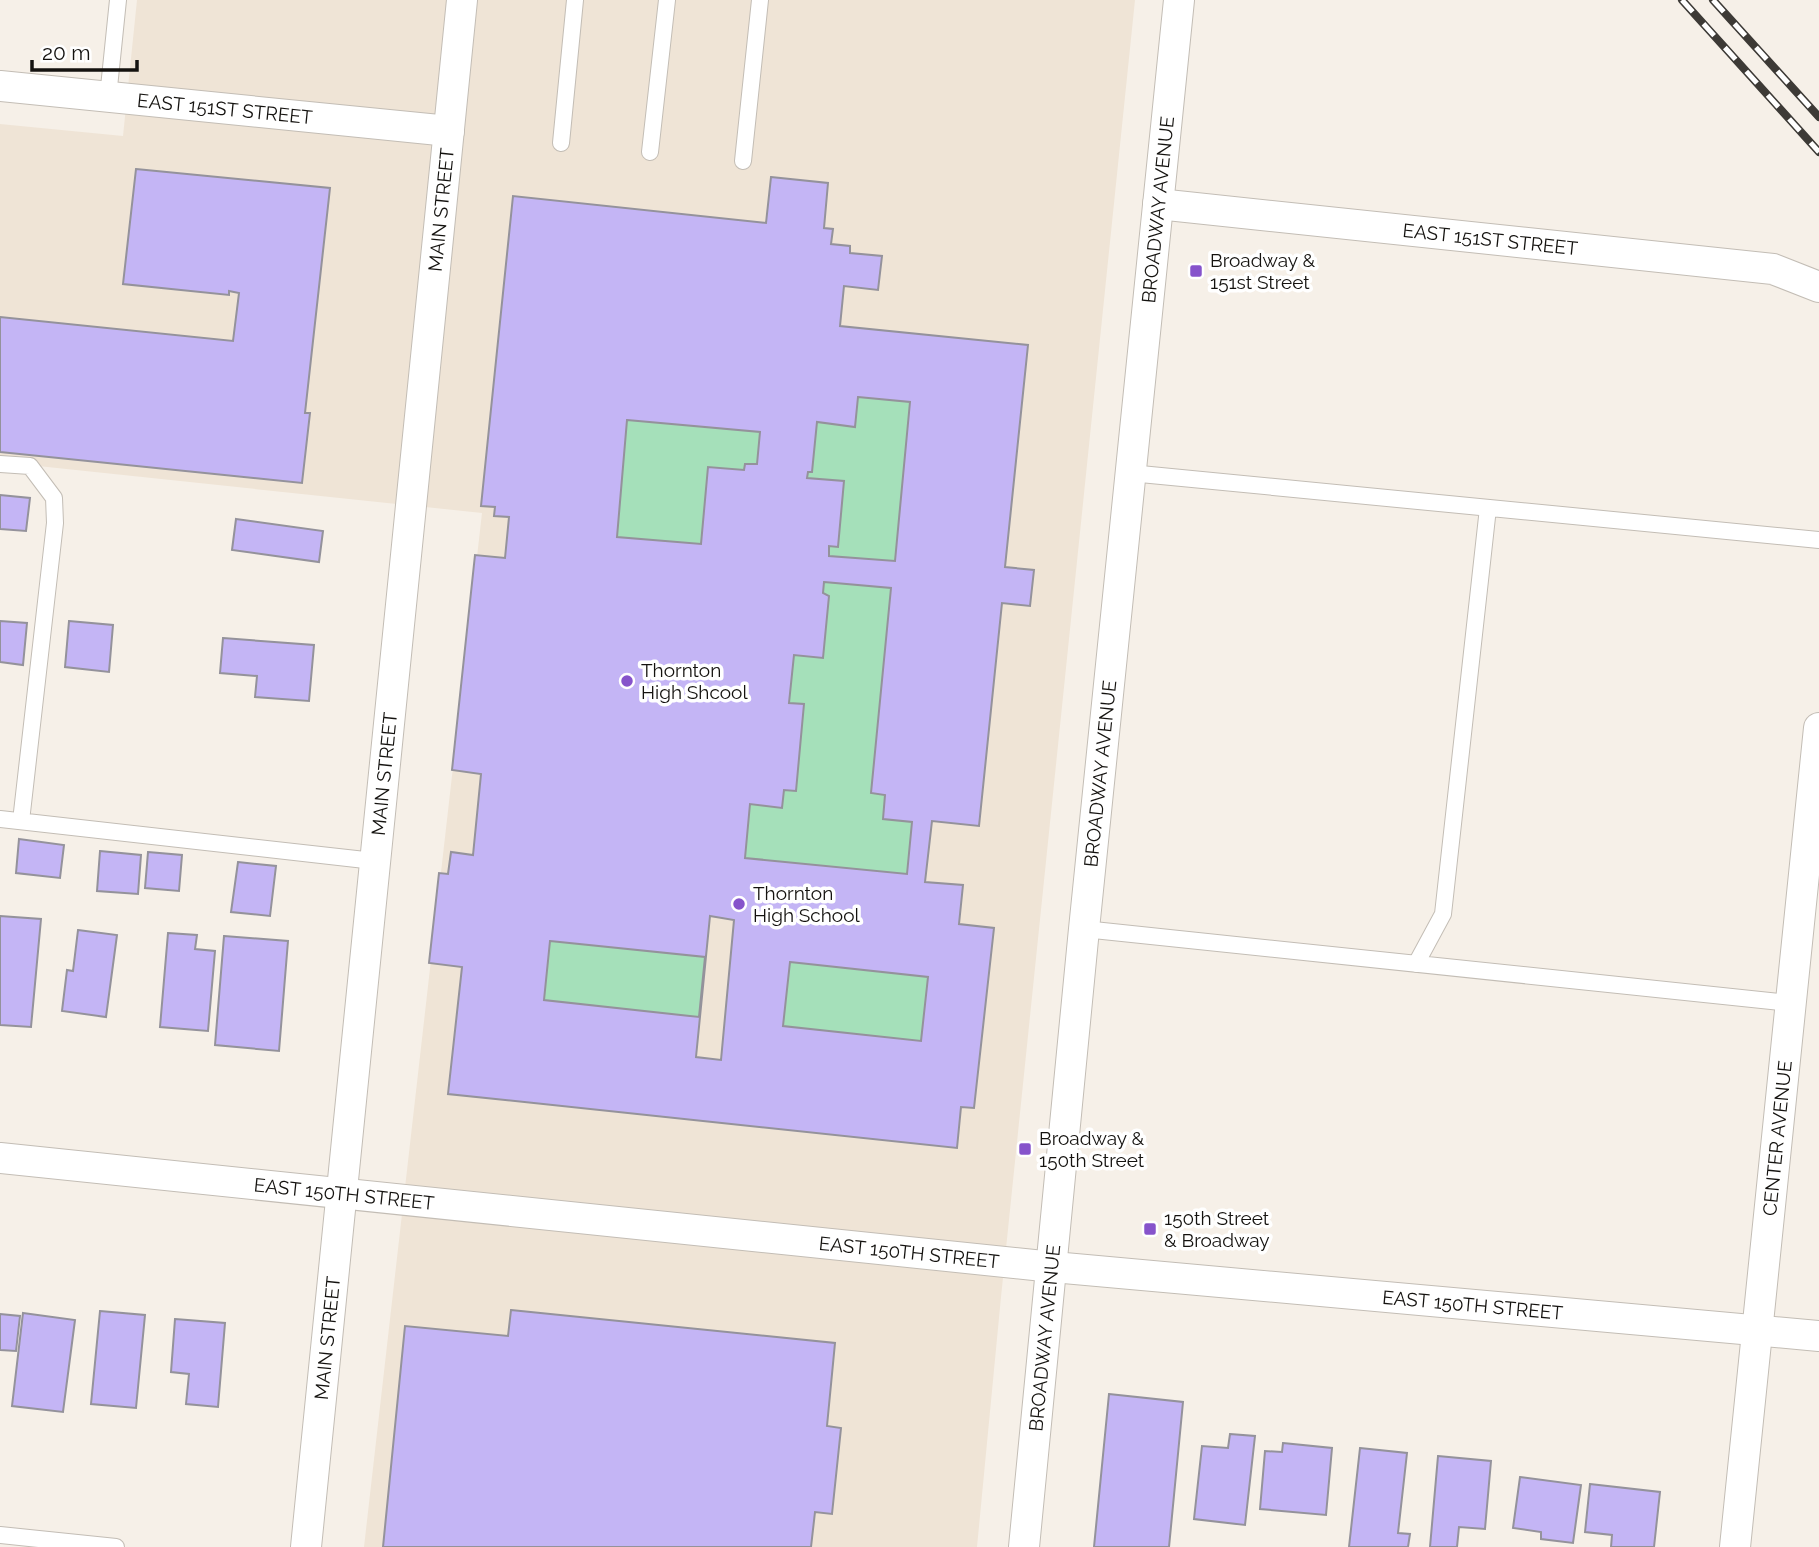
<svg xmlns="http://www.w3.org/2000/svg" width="1819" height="1547" viewBox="0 0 1819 1547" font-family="Raleway,sans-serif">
<rect width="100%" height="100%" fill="#f6f0e8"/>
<path fill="#efe4d6" d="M137,0H1135L1001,1297L977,1547H364L482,513L0,462V124L123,136Z"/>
<path fill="#a5e0ba" d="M858,397L910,402L895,561L829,556V546L838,547L844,482L807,478L808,472H812L817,422L855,426Z
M627,420L760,432L757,464H745L744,470L708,467L701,544L617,537Z
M824,582L891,588L871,793L885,795L884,819L912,822L907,874L745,858L750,804L782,808L784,790L796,791L804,705L789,703L794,655L823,658L829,596L823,593Z
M550,941L705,957L699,1017L544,1000Z
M790,962L928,977L921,1041L783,1026Z"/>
<path fill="#c4b5f5" stroke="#94929b" stroke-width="2" fill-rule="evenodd" d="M136,169L330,188L305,413H310L302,483L0,452V317L233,341L239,293L229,291V295L123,284Z
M771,177L828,183L824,228L833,229L831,244L850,246V253L882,256L878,290L844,286L840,326L1028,345L1005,567L1034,570L1030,606L1002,603L979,826L932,821L925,882L963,885L959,924L994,928L974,1108L961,1107L957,1148L448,1094L462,967L429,963L439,873L448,874L451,852L473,855L481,774L452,770L475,555L505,558L509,517L494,516L495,507L481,506L513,196L766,223ZM858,397L910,402L895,561L829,556V546L838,547L844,481L807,478L808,472H812L817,422L855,427ZM627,420L760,432L757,464H745L744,470L708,467L701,544L617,537ZM824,582L891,588L871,793L885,795L883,819L912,822L907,874L745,858L750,804L782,808L784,790L796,791L804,704L789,703L794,655L823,658L829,596L823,593ZM710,916L734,920L721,1060L696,1057ZM550,941L705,957L699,1017L544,1000ZM790,962L928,977L921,1041L783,1026Z
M0,495L30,498L26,531L0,529Z
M236,519L323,531L319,562L232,550Z
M0,621L27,623L23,665L0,662Z
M69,621L113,625L109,672L65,667Z
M223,638L314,645L309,701L255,697L257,676L220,673Z
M19,839L64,845L60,878L16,873Z
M100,851L141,855L138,894L97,891Z
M148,852L182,855L179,891L145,888Z
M238,862L276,866L270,916L231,912Z
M0,916L41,919L31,1027L0,1025Z
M78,930L117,935L106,1017L62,1011L67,970L73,971Z
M168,933L197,935L195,949L215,951L208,1031L160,1027Z
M224,936L288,941L279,1051L215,1045Z
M511,1310L835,1343L827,1426L841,1428L832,1514L815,1512L811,1547H383L405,1326L508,1336Z
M100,1311L145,1315L136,1408L91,1404Z
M23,1313L75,1320L63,1412L12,1406Z
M0,1314L20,1316L16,1351L0,1350Z
M175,1319L225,1323L218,1407L186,1404L189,1374L171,1372Z
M1109,1394L1183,1402L1169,1547H1094Z
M1230,1434L1255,1436L1245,1525L1194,1519L1202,1446L1228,1448Z
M1283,1443L1332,1448L1326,1515L1260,1509L1265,1451L1282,1452Z
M1360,1448L1407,1453L1398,1533L1410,1534L1408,1547H1349Z
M1438,1456L1491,1461L1485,1529L1459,1527L1457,1547H1430Z
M1520,1477L1581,1485L1573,1543L1541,1539V1532L1513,1528Z
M1590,1484L1660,1492L1654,1547H1611L1612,1535L1585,1532Z"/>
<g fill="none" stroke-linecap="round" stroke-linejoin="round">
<defs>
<path id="lane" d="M108,97L118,0
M561,143L575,0
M650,152L667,0
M743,161L760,0
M0,464L30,466L54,498L55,523L21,821
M1130,473L1819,540
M0,819L374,861
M1084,929L1790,1003
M1416,964L1443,914L1488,508
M0,1535L116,1547"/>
<g id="street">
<path id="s1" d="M0,86L449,131"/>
<path id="s2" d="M1158,204L1773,269L1819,287"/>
<path id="s3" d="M0,1158L1053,1267L1819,1336"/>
<path id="s4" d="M306,1547L462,0"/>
<path id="s5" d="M1024,1547L1084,929L1179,0"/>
<path id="s6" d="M1735,1547L1819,728"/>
</g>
</defs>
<use href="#lane" stroke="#c3bdb5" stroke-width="18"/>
<use href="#street" stroke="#c3bdb5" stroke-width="32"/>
<use href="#lane" stroke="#fff" stroke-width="16"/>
<use href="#street" stroke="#fff" stroke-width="30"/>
<defs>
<path id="rail" d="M1682,0L1819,152
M1713,0L1819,117"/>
</defs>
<use href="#rail" stroke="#3d3a36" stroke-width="8"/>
<use href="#rail" stroke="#fff" stroke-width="5" stroke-dasharray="16" stroke-linecap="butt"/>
</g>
<g fill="#8653cb" stroke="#fff" stroke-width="2.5">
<rect x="1189" y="264" width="14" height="14" rx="3.5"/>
<circle cx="627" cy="681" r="7"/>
<circle cx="739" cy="904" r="7"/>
<rect x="1018" y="1142" width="14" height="14" rx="3.5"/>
<rect x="1143" y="1222" width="14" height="14" rx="3.5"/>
</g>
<g text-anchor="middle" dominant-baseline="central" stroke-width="7" stroke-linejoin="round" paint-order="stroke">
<g font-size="19" fill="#14120f" stroke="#fff">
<text stroke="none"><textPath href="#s1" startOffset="226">EAST 151ST STREET</textPath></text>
<text stroke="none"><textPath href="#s4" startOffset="1344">MAIN STREET</textPath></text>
<text stroke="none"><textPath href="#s5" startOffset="1344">BROADWAY AVENUE</textPath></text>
<text stroke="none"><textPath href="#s2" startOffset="334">EAST 151ST STREET</textPath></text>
<text stroke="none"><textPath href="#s4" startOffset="777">MAIN STREET</textPath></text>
<text stroke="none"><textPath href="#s5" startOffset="777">BROADWAY AVENUE</textPath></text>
<text stroke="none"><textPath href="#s6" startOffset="411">CENTER AVENUE</textPath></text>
<text stroke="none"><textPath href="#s3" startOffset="346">EAST 150TH STREET</textPath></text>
<text stroke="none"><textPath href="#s3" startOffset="914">EAST 150TH STREET</textPath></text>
<text stroke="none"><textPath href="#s3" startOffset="1480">EAST 150TH STREET</textPath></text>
<text stroke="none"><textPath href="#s4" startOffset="210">MAIN STREET</textPath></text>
<text stroke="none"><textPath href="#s5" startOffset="210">BROADWAY AVENUE</textPath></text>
</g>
<g font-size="19" fill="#14120f" stroke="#fff" text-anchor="start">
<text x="1210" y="260">Broadway &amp;<tspan x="1210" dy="22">151st Street</tspan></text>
<text x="641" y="670">Thornton<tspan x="641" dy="22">High Shcool</tspan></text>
<text x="753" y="893">Thornton<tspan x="753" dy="22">High School</tspan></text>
<text x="1039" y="1138">Broadway &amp;<tspan x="1039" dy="22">150th Street</tspan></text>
<text x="1164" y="1218">150th Street<tspan x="1164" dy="22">&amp; Broadway</tspan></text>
</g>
</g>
<path d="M32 60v10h105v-10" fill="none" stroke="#14120f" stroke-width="3.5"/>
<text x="42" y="60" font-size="21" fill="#14120f" stroke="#ffffff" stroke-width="5" paint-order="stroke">20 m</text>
</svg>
